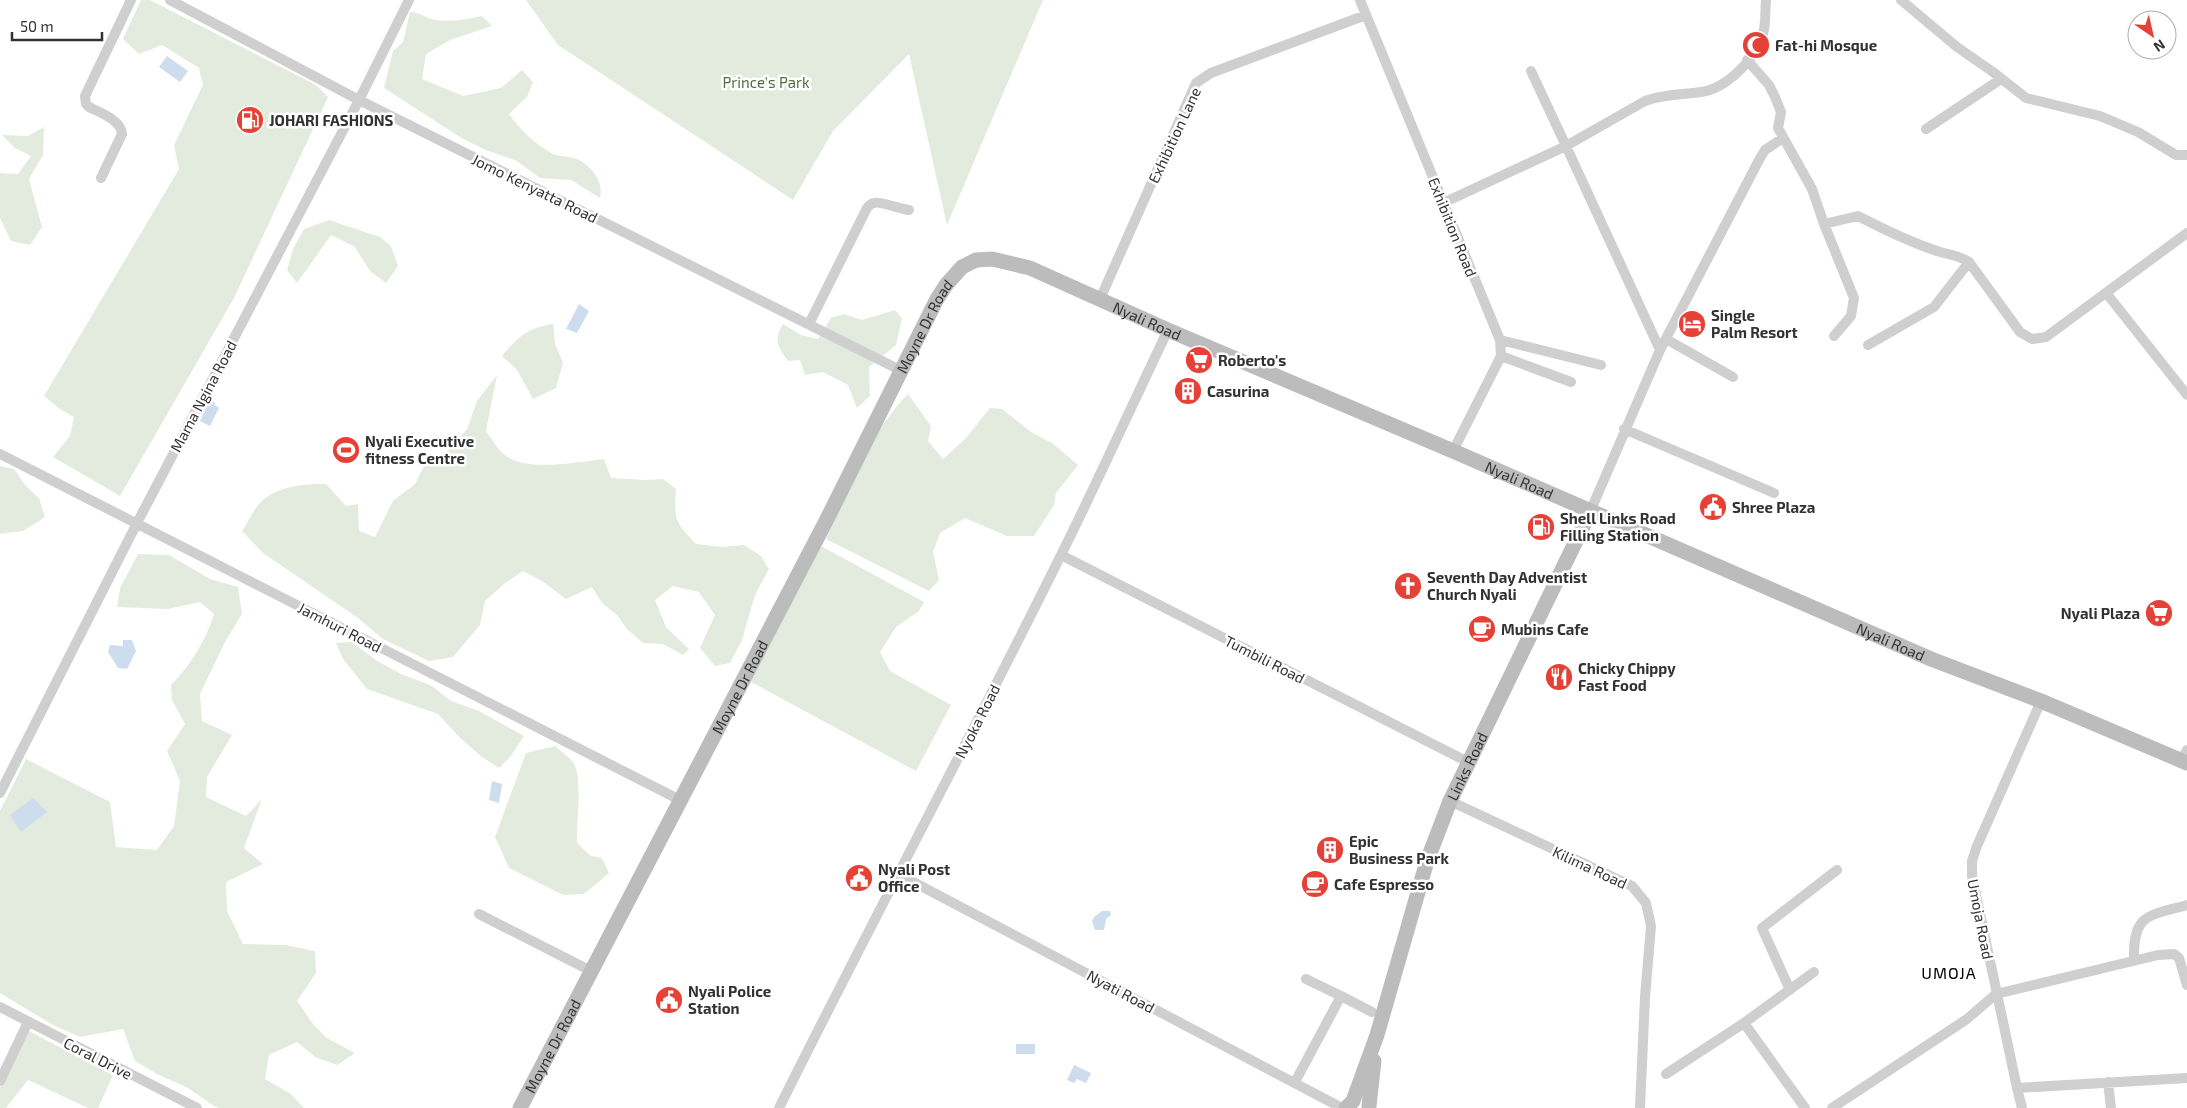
<svg xmlns="http://www.w3.org/2000/svg" width="2187" height="1108" viewBox="0 0 2187 1108" font-family="'Exo 2',sans-serif">
<rect width="100%" height="100%" fill="#fff"/>
<path fill="#e3ebde" d="M141,0H150L316,85L328,97L234,298L120,496L53,457L70,436L74,417L60,409L44,396L179,169L174,145L203,85L199,68L162,45L139,54L123,39Z
M526,0H1043L947,225L909,54L833,131L793,200L558,45Z
M410,12C422,13 427,19 437,20C452,22 468,19 482,16L492,26L450,40L426,54L422,79L463,96L501,88L522,70L533,82L527,97L509,114C519,129 534,143 551,153C558,157 569,156 577,159C592,166 604,182 600,198L571,180L540,178L517,161L486,150L463,139L384,88L393,51L403,42Z
M44,127L43,155L29,179L42,227L30,245L11,241L0,218V173L18,174L31,156L15,148L2,135L28,136Z
M329,220L380,237L391,246L398,266L386,283L370,271L355,247L331,235L297,283L287,270L293,249L304,229Z
M895,310L902,318L896,345L869,367L870,396L857,408L848,385L823,372L805,375L800,360L788,361C778,347 773,340 783,324L801,335L818,339L831,318L844,314L862,320Z
M553,324L555,344L563,363L556,388L533,399L517,370L502,356C520,335 526,329 553,324Z
M497,375L486,431C493,441 499,452 509,458C532,471 578,462 604,459L611,478L644,480L663,479L676,489C674,520 675,522 696,544L723,547L744,545L761,556L769,569L755,595L742,640L730,663L715,666L700,648L715,615L699,592L673,586L655,600L666,627L689,649L683,655L663,644L643,643L627,629L617,615L602,603L592,587L566,599L542,581L523,571L504,584L485,601L480,625L453,657L429,661L383,639L358,618L263,553L242,531C248,523 252,512 259,504C275,486 303,484 326,484L346,506L358,504L359,531L375,537L393,501L415,484L428,458L447,452L467,429L477,401Z
M908,394L931,426L928,441L943,459L966,438L990,408L1002,409L1031,432L1052,443L1078,465L1056,493L1054,505L1034,536H1007L965,518L940,533L933,552L939,580L929,591L826,539C850,488 868,435 908,394Z
M0,466L14,469L25,485L39,498L45,517L23,531L0,534Z
M821,546L924,602L919,611L896,627L880,652L890,671L951,705L916,771L749,681Z
M138,554L169,555L210,579L238,587L242,614L225,642L200,694L202,721L232,735L207,777L206,797L246,816L262,799L244,848L263,864L226,882L227,911L243,944L286,945L315,951L316,973L297,1001L313,1024L327,1038L355,1053L337,1065L315,1057L297,1042L269,1055L265,1079L291,1094L304,1108H219L214,1106L188,1088L157,1074L135,1061L123,1029L80,1037L53,1025L0,993V811L26,759L110,802L116,847L157,850L174,826L180,781L167,751L185,724L172,700L171,685C191,665 206,640 214,614L200,602L168,609L117,607L120,588Z
M352,642L377,661L401,674L432,686L451,701L479,711L524,736L510,757L499,768L482,757L459,737L438,714L367,689L343,659L336,643Z
M555,746C560,751 568,756 573,762C583,775 576,824 577,843L591,856L602,858L609,873L584,894L563,895L509,868L495,837L526,753Z
M29,1031L113,1075L98,1108H88L28,1080L6,1108H0V1088Z"/>
<path fill="#cddded" d="M167,56L188,71L180,82L159,67Z
M579,304L589,311L577,333L566,329Z
M214,401L215,405L219,408L210,426L200,421L208,403Z
M123,640H132L136,651L127,669L118,668L108,652L110,645L123,646Z
M492,781L502,784L499,803L489,800Z
M33,798L47,812L21,832L10,815Z
M1102,911H1110L1111,915L1106,919L1104,930H1095L1092,921L1094,917Z
M1016,1044H1035V1054H1016Z
M1074,1065L1091,1073L1086,1083L1077,1079L1074,1083L1067,1080Z"/>
<g fill="none" stroke-linecap="round" stroke-linejoin="round">
<path stroke="#cfcfcf" stroke-width="10" d="M170,0L359,100L902,371
M1360,0L1500,340L1501,356L1453,451
M1901,0L1957,47L1993,72L2026,98L2100,116L2138,132L2176,155H2187
M1747,60L1769,85L1775,97L1781,112L1778,128L1812,189L1824,224L1858,216C1883,229 1910,242 1937,251C1951,256 1955,253 1969,262L2020,332L2032,339L2046,337L2187,233
M1531,71L1566,146L1645,101C1664,94 1681,95 1701,92C1726,89 1757,58 1763,34C1766,24 1765,11 1766,0
M1926,129L2001,79
M101,178L122,134C121,120 101,113 89,107L86,104L85,96L131,0
M1443,203L1566,146L1660,350L1590,512
M1824,224L1854,298L1851,316L1834,336
M2107,294L2187,395
M1100,299L1196,83L1211,73L1366,15
M809,324L867,208C869,206 871,203 874,203C879,201 901,209 909,210
M1666,339L1733,377
M1500,340L1601,365
M1868,345L1934,307L1969,262
M1660,350L1759,160L1765,150L1783,138
M1501,356L1571,382
M1624,429L1774,493
M0,454L680,800
M1061,555L1468,762
M2041,701L1977,846L1972,861V876L2017,1088L2187,1078
M2181,760L2187,750
M0,793L137,523L359,100L409,0
M1450,801L1632,886L1646,903L1651,926L1645,997L1640,1108
M900,875L1342,1108
M479,914L591,971
M2134,960C2133,914 2147,916 2187,905
M1306,979L1341,996
M1790,990L1762,928L1837,870
M0,1007L197,1108
M1744,1023L1805,1108
M1666,1074L1744,1023L1814,972
M0,1081L28,1022
M1295,1082L1341,996L1372,1012
M2108,1082L2111,1108
M2017,1088L2022,1108
M779,1108C871,923 969,741 1061,555C1098,481 1132,405 1168,330
M1832,1108L1967,1019L1996,994L2158,955L2174,954L2179,958L2187,985"/>
<g stroke="#bcbcbc" stroke-width="15">
<path d="M1369,1106L1374,1061"/>
<path id="s1" d="M520,1108L825,523L937,299L946,285L962,267L976,260L992,259L1030,268L1168,330L1453,451L1931,659L2041,701L2187,763"/>
<path id="s2" d="M1346,1108L1353,1101L1377,1035L1427,861L1450,801L1590,512"/>
</g>
</g>
<defs>
<symbol id="mosque-disc" viewBox="-11 -11 22 22"><circle r="9.5" fill="#e64137" stroke="#fff"/><path d="M3.5-4.9A6 6 0 1 0 3.5 4.9A5 5 0 1 1 3.5-4.9Z" fill="#fff"/></symbol>
<symbol id="fuel-disc" viewBox="-11 -11 22 22"><circle r="9.5" fill="#e64137" stroke="#fff"/><path d="M-5.5-6h7V0h2V4h1.3V-2.5L3-4.5l.8-.8L6-3V5H2.5V1h-1V6h-7ZM-4.2-4.7v3.2H.2V-4.7Z" fill="#fff"/></symbol>
<symbol id="hotel-disc" viewBox="-11 -11 22 22"><circle r="9.5" fill="#e64137" stroke="#fff"/><path d="M-6-4.5h1.5V1H6V5H4.5V3h-9V5H-6ZM-4 0a1.8 1.8 0 1 1 3.6 0ZM.5 0V-2.5h3Q6-2.5 6 0Z" fill="#fff"/></symbol>
<symbol id="supermarket-disc" viewBox="-11 -11 22 22"><circle r="9.5" fill="#e64137" stroke="#fff"/><path d="M-6-5.5h2.5l.6 2H6L4.5 2H-2.5L-4.4-4H-6ZM-1.5 3.2a1.3 1.3 0 1 0 .1 0ZM3 3.2a1.3 1.3 0 1 0 .1 0Z" fill="#fff"/></symbol>
<symbol id="building-disc" viewBox="-11 -11 22 22"><circle r="9.5" fill="#e64137" stroke="#fff"/><path d="M-4-6H4V6H1V3H-1V6H-4ZM-2.5-4.3h1.7v1.8h-1.7ZM.8-4.3h1.7v1.8H.8ZM-2.5-1h1.7V.8h-1.7ZM.8-1h1.7V.8H.8Z" fill="#fff"/></symbol>
<symbol id="stadium-disc" viewBox="-11 -11 22 22"><circle r="9.5" fill="#e64137" stroke="#fff"/><path d="M0-5a6.5 5 0 1 0 0 10a6.5 5 0 1 0 0-10ZM-3.5-1.8h7v3.6h-7Z" fill="#fff"/></symbol>
<symbol id="civic-disc" viewBox="-11 -11 22 22"><circle r="9.5" fill="#e64137" stroke="#fff"/><path d="M-.6-6.5H3V-4.5H.6V-3L4-1V1h2V6H-6V1h2V-1L-.6-3ZM-1.2 2.5V6h2.4V2.5Z" fill="#fff"/></symbol>
<symbol id="church-disc" viewBox="-11 -11 22 22"><circle r="9.5" fill="#e64137" stroke="#fff"/><path d="M-1.2-6h2.4v3.5h3.3v2.4h-3.3V6h-2.4V-.1h-3.3v-2.4h3.3Z" fill="#fff"/></symbol>
<symbol id="cafe-disc" viewBox="-11 -11 22 22"><circle r="9.5" fill="#e64137" stroke="#fff"/><path d="M-5.5-4.5H6V0H3Q3 3.5 0 3.5H-2.5Q-5.5 3.5-5.5 0ZM3-3.2v2h1.7v-2ZM-6 4.5H4V6H-6Z" fill="#fff"/></symbol>
<symbol id="restaurant-disc" viewBox="-11 -11 22 22"><circle r="9.5" fill="#e64137" stroke="#fff"/><path d="M-5-6h1v4h1v-4h1v4h1v-4h1v5L-1.5 .5V6h-2V.5L-5-1ZM5-6V6H3V1.5H1.5Q1.5-4 5-6Z" fill="#fff"/></symbol>
</defs>
<g fill-rule="evenodd">
<use href="#mosque-disc" x="1740" y="29" width="32" height="32"/>
<use href="#fuel-disc" x="234" y="104" width="32" height="32"/>
<use href="#hotel-disc" x="1676" y="308" width="32" height="32"/>
<use href="#supermarket-disc" x="1183" y="344" width="32" height="32"/>
<use href="#building-disc" x="1172" y="375" width="32" height="32"/>
<use href="#stadium-disc" x="330" y="434" width="32" height="32"/>
<use href="#civic-disc" x="1697" y="491" width="32" height="32"/>
<use href="#fuel-disc" x="1525" y="511" width="32" height="32"/>
<use href="#church-disc" x="1392" y="570" width="32" height="32"/>
<use href="#supermarket-disc" x="2143" y="597" width="32" height="32"/>
<use href="#cafe-disc" x="1466" y="613" width="32" height="32"/>
<use href="#restaurant-disc" x="1543" y="661" width="32" height="32"/>
<use href="#building-disc" x="1314" y="834" width="32" height="32"/>
<use href="#civic-disc" x="843" y="862" width="32" height="32"/>
<use href="#cafe-disc" x="1299" y="868" width="32" height="32"/>
<use href="#civic-disc" x="653" y="984" width="32" height="32"/>
</g>
<g text-anchor="middle" dominant-baseline="central" stroke-width="5" stroke-linejoin="round" paint-order="stroke">
<g font-size="15" font-weight="bold" fill="#323232" stroke="#fff" text-anchor="start">
<text x="1775" y="45">Fat-hi Mosque</text>
<text x="269" y="120">JOHARI FASHIONS</text>
<text x="1711" y="315">Single<tspan x="1711" dy="17">Palm Resort</tspan></text>
<text x="1218" y="360">Roberto's</text>
<text x="1207" y="391">Casurina</text>
<text x="365" y="441">Nyali Executive<tspan x="365" dy="17">fitness Centre</tspan></text>
<text x="1732" y="507">Shree Plaza</text>
<text x="1560" y="518">Shell Links Road<tspan x="1560" dy="17">Filling Station</tspan></text>
<text x="1427" y="577">Seventh Day Adventist<tspan x="1427" dy="17">Church Nyali</tspan></text>
<text x="2140" y="613" text-anchor="end">Nyali Plaza</text>
<text x="1501" y="629">Mubins Cafe</text>
<text x="1578" y="668">Chicky Chippy<tspan x="1578" dy="17">Fast Food</tspan></text>
<text x="1349" y="841">Epic<tspan x="1349" dy="17">Business Park</tspan></text>
<text x="878" y="869">Nyali Post<tspan x="878" dy="17">Office</tspan></text>
<text x="1334" y="884">Cafe Espresso</text>
<text x="688" y="991">Nyali Police<tspan x="688" dy="17">Station</tspan></text>
</g>
<g font-size="15" fill="#4f6f3e" stroke="#fff">
<text x="766" y="82">Prince's Park</text>
</g>
<g font-size="15" fill="#323232" stroke="#fff">
<text transform="translate(1174 135) rotate(-65)">Exhibition Lane</text>
<text transform="translate(535 188) rotate(26)">Jomo Kenyatta Road</text>
<text transform="translate(1453 227) rotate(68)">Exhibition Road</text>
<text stroke="none"><textPath href="#s1" startOffset="1150">Nyali Road</textPath></text>
<text stroke="none"><textPath href="#s1" startOffset="880">Moyne Dr Road</textPath></text>
<text transform="translate(203 396) rotate(-62)">Mama Ngina Road</text>
<text stroke="none"><textPath href="#s1" startOffset="1555">Nyali Road</textPath></text>
<text transform="translate(340 627) rotate(27)">Jamhuri Road</text>
<text stroke="none"><textPath href="#s1" startOffset="1960">Nyali Road</textPath></text>
<text transform="translate(1265 659) rotate(27)">Tumbili Road</text>
<text stroke="none"><textPath href="#s1" startOffset="475">Moyne Dr Road</textPath></text>
<text transform="translate(977 721) rotate(-63)">Nyoka Road</text>
<text stroke="none"><textPath href="#s2" startOffset="364">Links Road</textPath></text>
<text transform="translate(1590 867) rotate(25)">Kilima Road</text>
<text transform="translate(1981 919) rotate(79)">Umoja Road</text>
<text transform="translate(1121 991) rotate(28)">Nyati Road</text>
<text stroke="none"><textPath href="#s1" startOffset="70">Moyne Dr Road</textPath></text>
<text transform="translate(98 1058) rotate(27)">Coral Drive</text>
</g>
<g font-size="16" letter-spacing="1" fill="#000" stroke="#fff">
<text x="1949" y="972">UMOJA</text>
</g>
</g>
<g transform="translate(2152 35) rotate(146)"><circle r="24" fill="#ffffff" stroke="#adadad"/>
<path d="M0-4L9 19L0 12L-9 19Z" fill="#e64137"/>
<text y="-8" font-size="14" font-weight="bold" text-anchor="middle" fill="#323232">N</text>
</g>
<path d="M12 32v8h90v-8" fill="none" stroke="#323232" stroke-width="2.5"/>
<text x="20" y="32" font-size="15" fill="#323232" stroke="#ffffff" stroke-width="4" paint-order="stroke">50 m</text>
</svg>
